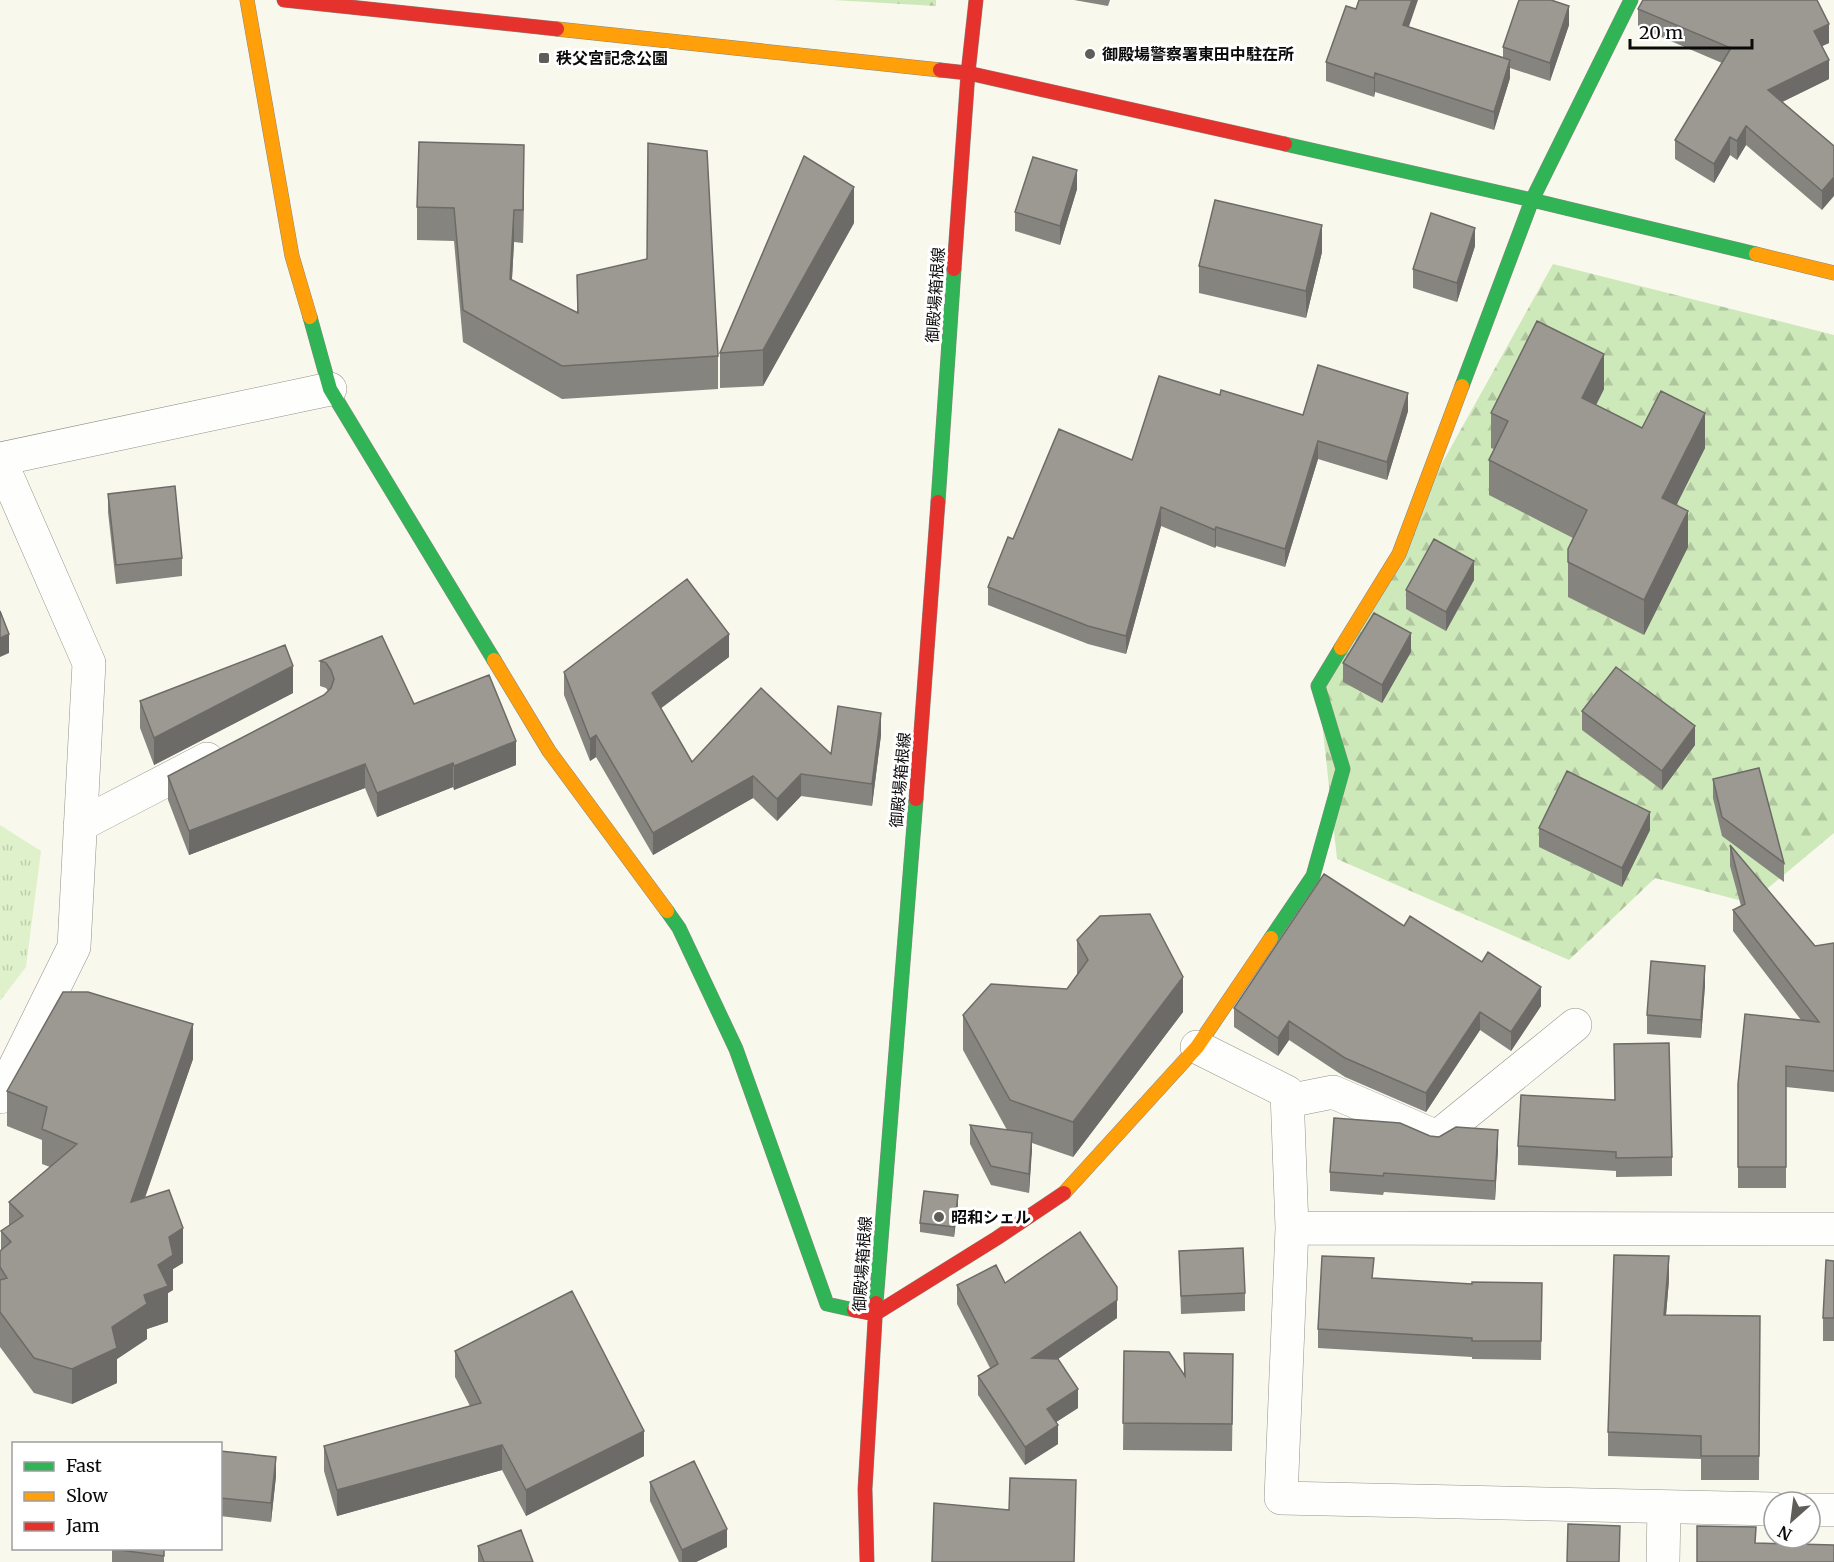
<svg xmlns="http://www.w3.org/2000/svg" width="1834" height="1562" viewBox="0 0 1834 1562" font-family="Merriweather,'Noto Sans JP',serif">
<defs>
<pattern id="grass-tufts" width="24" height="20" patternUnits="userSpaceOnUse" patternTransform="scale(1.5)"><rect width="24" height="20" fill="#dff1cb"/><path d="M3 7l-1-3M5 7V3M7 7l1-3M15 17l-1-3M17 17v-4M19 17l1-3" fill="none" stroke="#becdad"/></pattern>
<pattern id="forest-firs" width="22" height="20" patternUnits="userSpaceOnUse" patternTransform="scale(1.5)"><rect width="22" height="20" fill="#cee9b9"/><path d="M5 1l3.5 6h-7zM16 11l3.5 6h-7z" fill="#b0c69e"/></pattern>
</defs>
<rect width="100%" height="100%" fill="#f9f8ed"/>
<path fill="url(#grass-tufts)" d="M0,825L41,851L26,967L0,1001Z"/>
<path fill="url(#forest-firs)" d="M833,0H936V6Z
M1553,264L1834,335V833L1750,903L1655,878L1569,960L1337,859L1318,686Z"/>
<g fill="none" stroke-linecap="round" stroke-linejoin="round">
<defs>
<path id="street" d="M0,459L330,389
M0,460L89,663L74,947L0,1097
M80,825L207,759
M1197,1047L1287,1092L1292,1228L1281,1498L1774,1509
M1288,1101L1333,1092L1437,1137L1575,1025
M1292,1228L1834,1229
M1810,1510H1834
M1663,1562L1664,1507"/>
<path id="fast" d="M1285,144L1532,200L1756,254
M310,317L330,389L494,660
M1462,386L1532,200L1631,0
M938,502L954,269
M667,911L679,928L736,1049L827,1304L854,1310
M1271,938L1313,876L1343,769L1318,686L1341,648
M876,1303L916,799"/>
<path id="slow" d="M247,0L292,256L310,317
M557,29L940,70
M1756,254L1834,273
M1341,648L1399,554L1462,386
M494,660L549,751L667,911
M1064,1193L1197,1047L1271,938"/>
<path id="jam" d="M284,0L557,29
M940,70L968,73L1285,144
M954,269L968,73L976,0
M916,799L938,502
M854,1310L875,1314L997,1238L1064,1193
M867,1562L865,1489L876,1303"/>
</defs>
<use href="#street" stroke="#92918c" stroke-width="34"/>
<use href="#fast" stroke="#888883" stroke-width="15"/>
<use href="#slow" stroke="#888883" stroke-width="15"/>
<use href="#jam" stroke="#888883" stroke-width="15"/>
<use href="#street" stroke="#fefefc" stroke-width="33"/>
<use href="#fast" stroke="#30b455" stroke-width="14"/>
<use href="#slow" stroke="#ff9f0a" stroke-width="14"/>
<use href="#jam" stroke="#e5322d" stroke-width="14"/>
</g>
<path fill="#86847e" d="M1074,0H1110L1108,6Z
M1638,9L1829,43L1821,46L1829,79L1782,102L1834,146L1822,210L1746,145L1737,160L1730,155L1714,183L1675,159V140L1722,63L1638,27Z
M1569,25L1550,81L1510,68V78L1494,130L1375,92L1374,97L1326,81V62L1409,27L1503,57V47Z
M524,177L523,243L514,242L512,280L577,312V275L718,356V389L562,399L463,342L454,241L417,240V207Z
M1077,189L1060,245L1015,231V212Z
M854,223L763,386L720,388V353Z
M1475,246L1457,302L1413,288V269Z
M1322,252L1306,318L1199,293V266Z
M1604,389L1596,405L1642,428L1705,448L1676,505L1688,547L1644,635L1568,597V549L1573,538L1489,495V460L1494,449L1491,448V413Z
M1220,395L1303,415L1408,411L1387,480L1318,459L1285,567L1216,546L1215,548L1161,526L1126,654L1088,644L988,605V587L1132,460Z
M108,494L182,558V576L116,584L108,512Z
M1474,580L1446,631L1406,609V590Z
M1411,652L1382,703L1343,682V663Z
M729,657L661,708L692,762L831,754L881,735L872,806L801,796L777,821L753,798L653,855L596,757L590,761L564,695V672Z
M320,661L414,704L516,765L454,790L453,787L377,817L365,788L189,855L168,800V776L324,695L328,691L326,688L320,686Z
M293,693L154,765L140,728V701Z
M1582,711L1695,745L1662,790L1582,730Z
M1713,779L1784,863V882L1722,836L1713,798Z
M1539,828L1650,830L1622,887L1539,847Z
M1730,845L1815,946L1834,943V1092L1786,1087V1188H1738V1084L1801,1020L1733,931V910L1741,906L1730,866Z
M1404,926L1541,1006L1511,1051L1480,1030L1426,1112L1345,1077L1289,1040L1278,1056L1234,1027V1008Z
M1077,940L1183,1012L1073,1157L1032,1143L1029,1193L991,1185L970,1144V1125L1007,1130L963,1050V1015L1067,989L1077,975Z
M1705,985L1701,1038L1647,1034V1015Z
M193,1059L145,1198L183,1263L173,1269V1290L168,1293V1322L147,1329V1339L117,1359V1383L72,1404L34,1393L0,1347V1251L1,1250V1231L9,1226V1202L50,1167L42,1164V1140L7,1126V1091Z
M1521,1095L1672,1157V1176L1616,1177V1171L1518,1165V1146Z
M1430,1136L1498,1149L1495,1200L1384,1192L1383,1195L1330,1191V1172Z
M958,1205L954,1237L920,1232V1223Z
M1179,1251L1245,1293V1311L1181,1314Z
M1834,1261V1341H1823V1318Z
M1374,1279L1472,1284L1542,1283L1541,1360L1472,1359V1357L1318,1348V1329Z
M1669,1280L1666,1315L1760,1316L1759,1480H1701V1459L1608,1456V1432Z
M1005,1283L1117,1318L1058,1359L1078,1408L1056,1422L1058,1444L1025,1465L978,1395V1376L990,1368L957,1304V1285Z
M455,1351L644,1456L526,1516L502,1470L337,1516L324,1471V1446L470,1406L455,1377Z
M1124,1351L1184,1374V1353L1233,1381L1232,1451L1123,1450Z
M220,1451L276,1476L271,1522L220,1516Z
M650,1482L727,1547L696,1562H679L650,1501Z
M478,1546L533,1562H478Z
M112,1548H164V1562H112Z"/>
<path fill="#6d6b67" d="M1412,0H1418L1403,44V25Z
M1569,6V25L1550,81V63Z
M1829,24V43L1814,50V31Z
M1510,60V78L1494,130V112Z
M1829,60V79L1768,109V90Z
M1375,73V92L1374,97V78Z
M1746,126V145L1737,160V141Z
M1730,137V155L1714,183V164Z
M524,145V177L523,243V210Z
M1077,170V189L1060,245V226Z
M1834,177V196L1822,210V191Z
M854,187V223L763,386V350Z
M514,210V242L510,312V279Z
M1322,225V252L1306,318V291Z
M1475,228V246L1457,302V283Z
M1604,354V389L1582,433V398Z
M1408,393V411L1387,480V462Z
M1705,413V448L1662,534V498Z
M1318,441V459L1285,567V549Z
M1161,507V526L1126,654V636Z
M1688,511V547L1644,635V600Z
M1216,527V546L1215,548V530Z
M1474,561V580L1446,631V612Z
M1411,633V652L1382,703V685Z
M9,634V653L0,657V638Z
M729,634V657L652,715V693Z
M293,666V693L154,765V738Z
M881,713V735L872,806V784Z
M1695,726V745L1662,790V771Z
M596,735V757L590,761V739Z
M516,741V765L454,790V766Z
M453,763V787L377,817V793Z
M365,764V788L189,855V831Z
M801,774V796L777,821V799Z
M753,776V798L653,855V833Z
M1650,812V830L1622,887V868Z
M1705,966V985L1701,1038V1020Z
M1183,977V1012L1073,1157V1122Z
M1541,987V1006L1511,1051V1032Z
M1480,1012V1030L1426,1112V1093Z
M1289,1021V1040L1278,1056V1038Z
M193,1024V1059L131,1237V1202Z
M1498,1130V1149L1495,1200V1181Z
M1032,1133V1151L1029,1193V1174Z
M958,1195V1205L954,1237V1227Z
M183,1228V1263L173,1269V1290L168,1293V1322L147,1329V1339L117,1359V1383L72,1404V1369L112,1327L144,1295L169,1237Z
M1669,1256V1280L1664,1338V1315Z
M1117,1300V1318L1032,1377V1358Z
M1078,1389V1408L1047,1428V1409Z
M1058,1425V1444L1025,1465V1447Z
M644,1431V1456L526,1516V1490Z
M502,1445V1470L337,1516V1490Z
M276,1457V1476L271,1522V1503Z
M727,1529V1547L696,1562H682V1550Z"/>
<path fill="#9c9993" stroke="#6d6b67" stroke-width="1.5" d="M1359,0H1412L1403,25L1510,60L1494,112L1375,73L1374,78L1326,62L1346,6L1356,9Z
M1519,0H1551L1569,6L1550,63L1503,47Z
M1643,0H1817L1829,24L1814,31L1829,60L1768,90L1834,146V177L1822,191L1746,126L1737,141L1730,137L1714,164L1675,140L1731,48L1638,9Z
M419,142L524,145L523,210H514L510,279L578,313L577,275L647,259L648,143L707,151L718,356L562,366L463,310L454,208L417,207Z
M804,156L854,187L763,350L720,353Z
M1033,157L1077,170L1060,226L1015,212Z
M1215,200L1322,225L1306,291L1199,266Z
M1431,213L1475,228L1457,283L1413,269Z
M1537,321L1604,354L1582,398L1642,428L1661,391L1705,413L1662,498L1688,511L1644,600L1568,562V549L1587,510L1489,460L1508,421L1491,413Z
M1318,365L1408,393L1387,462L1318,441L1285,549L1216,527L1215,530L1161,507L1126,636L1088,626L988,587L1008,537L1013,539L1059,429L1132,460L1159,376L1220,395L1221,390L1303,415Z
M175,486L182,558L116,565L108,494Z
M1434,539L1474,561L1446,612L1406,590Z
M687,579L729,634L652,693L692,762L761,688L831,754L838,706L881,713L872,784L801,774L777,799L753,776L653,833L596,735L590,739L564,672Z
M0,611L9,634L0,638Z
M1374,613L1411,633L1382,685L1343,663Z
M382,636L414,704L489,675L516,741L454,766L453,763L377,793L365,764L189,831L168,776L324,695L331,688L334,679L331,670L326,663L320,661Z
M285,645L293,666L154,738L140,701Z
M1616,667L1695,726L1662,771L1582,711Z
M1759,768L1784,863L1722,817L1713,779Z
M1567,771L1650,812L1622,868L1539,828Z
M1730,845L1815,946L1834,943V1071L1786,1066V1167H1738V1084L1745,1014L1819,1022L1733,910L1745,904Z
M1324,874L1404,926L1410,916L1482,962L1488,952L1541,987L1511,1032L1480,1012L1426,1093L1345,1058L1289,1021L1278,1038L1234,1008Z
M1150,914L1183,977L1073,1122L1010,1100L963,1015L991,984L1067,989L1088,960L1077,940L1100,916Z
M1651,961L1705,966L1701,1020L1647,1015Z
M63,992H88L193,1024L131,1202L169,1190L183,1228L169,1237L173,1255L158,1265L168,1286L144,1295L147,1304L112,1327L117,1348L72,1369L34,1358L0,1312V1280L7,1278L0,1267V1251L11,1242L1,1231L23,1216L9,1202L77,1144L42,1129L47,1107L7,1091Z
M1669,1043L1672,1157L1616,1158V1152L1518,1146L1521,1095L1615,1100L1614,1044Z
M1334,1118L1400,1123L1430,1136L1439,1137L1456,1127L1498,1130L1495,1181L1384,1173L1383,1176L1330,1172Z
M970,1125L1032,1133L1029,1174L991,1166Z
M924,1191L958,1195L954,1227L920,1223Z
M1080,1232L1117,1287V1300L1032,1358L1058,1359L1078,1389L1047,1409L1058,1425L1025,1447L978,1376L998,1364L957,1285L996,1265L1005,1283Z
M1243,1248L1245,1293L1181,1296L1179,1251Z
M1614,1255L1669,1256L1664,1315L1760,1316L1759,1456H1701V1436L1608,1432Z
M1322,1256L1374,1258L1372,1278L1472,1284V1282L1542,1283L1541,1341H1472V1338L1318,1329Z
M1826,1260L1834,1261V1318H1823Z
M572,1291L644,1431L526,1490L502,1445L337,1490L324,1446L481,1403L455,1351Z
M1124,1351L1169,1352L1185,1376L1184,1353L1233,1354L1232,1424L1123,1423Z
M220,1451L276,1457L271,1503L220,1498Z
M694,1461L727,1529L682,1550L650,1482Z
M1010,1478L1076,1480L1074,1562H932L934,1503L1009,1510Z
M1568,1524L1620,1526L1619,1562H1567Z
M1697,1526L1756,1527L1755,1543L1834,1545V1562H1697Z
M521,1530L533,1562H484L478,1546Z
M112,1548H164V1556L112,1549Z"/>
<g fill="#5e5d59" stroke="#fff" stroke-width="2">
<circle cx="1090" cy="54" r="6"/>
<rect x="538" y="52" width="12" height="12" rx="3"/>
<circle cx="939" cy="1217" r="6"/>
</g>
<g text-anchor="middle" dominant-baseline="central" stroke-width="6" stroke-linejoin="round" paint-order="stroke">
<g font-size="16" font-weight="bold" fill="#0a0a0a" stroke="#fff" text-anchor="start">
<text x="1102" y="54">御殿場警察署東田中駐在所</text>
<text x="556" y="58">秩父宮記念公園</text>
<text x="951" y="1217">昭和シェル</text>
</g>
<g font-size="16" fill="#0a0a0a" stroke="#fff">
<text transform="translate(935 295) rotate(-86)">御殿場箱根線</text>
<text transform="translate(900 780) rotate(-85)">御殿場箱根線</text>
<text transform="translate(862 1264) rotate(-86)">御殿場箱根線</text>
</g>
</g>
<rect x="12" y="1442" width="210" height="108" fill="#ffffff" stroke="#9d9d9d" stroke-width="1.5"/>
<rect x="24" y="1462" width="30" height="9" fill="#30b455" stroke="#9d9d9d" stroke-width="1.5"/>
<text x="66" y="1472" font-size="18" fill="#0a0a0a">Fast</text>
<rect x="24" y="1492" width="30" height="9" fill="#ff9f0a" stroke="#9d9d9d" stroke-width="1.5"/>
<text x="66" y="1502" font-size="18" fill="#0a0a0a">Slow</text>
<rect x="24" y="1522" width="30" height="9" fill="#e5322d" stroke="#9d9d9d" stroke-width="1.5"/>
<text x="66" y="1532" font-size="18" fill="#0a0a0a">Jam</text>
<g transform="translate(1792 1520) rotate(208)"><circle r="28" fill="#ffffff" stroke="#9d9d9d" stroke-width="1.5"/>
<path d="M0-4.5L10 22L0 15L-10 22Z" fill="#5e5d59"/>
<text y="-9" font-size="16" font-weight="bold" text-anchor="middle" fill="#0a0a0a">N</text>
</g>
<path d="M1630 39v9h122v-9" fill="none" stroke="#0a0a0a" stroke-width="3"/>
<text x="1639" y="39" font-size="18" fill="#0a0a0a" stroke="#ffffff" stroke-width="4.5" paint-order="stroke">20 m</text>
</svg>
